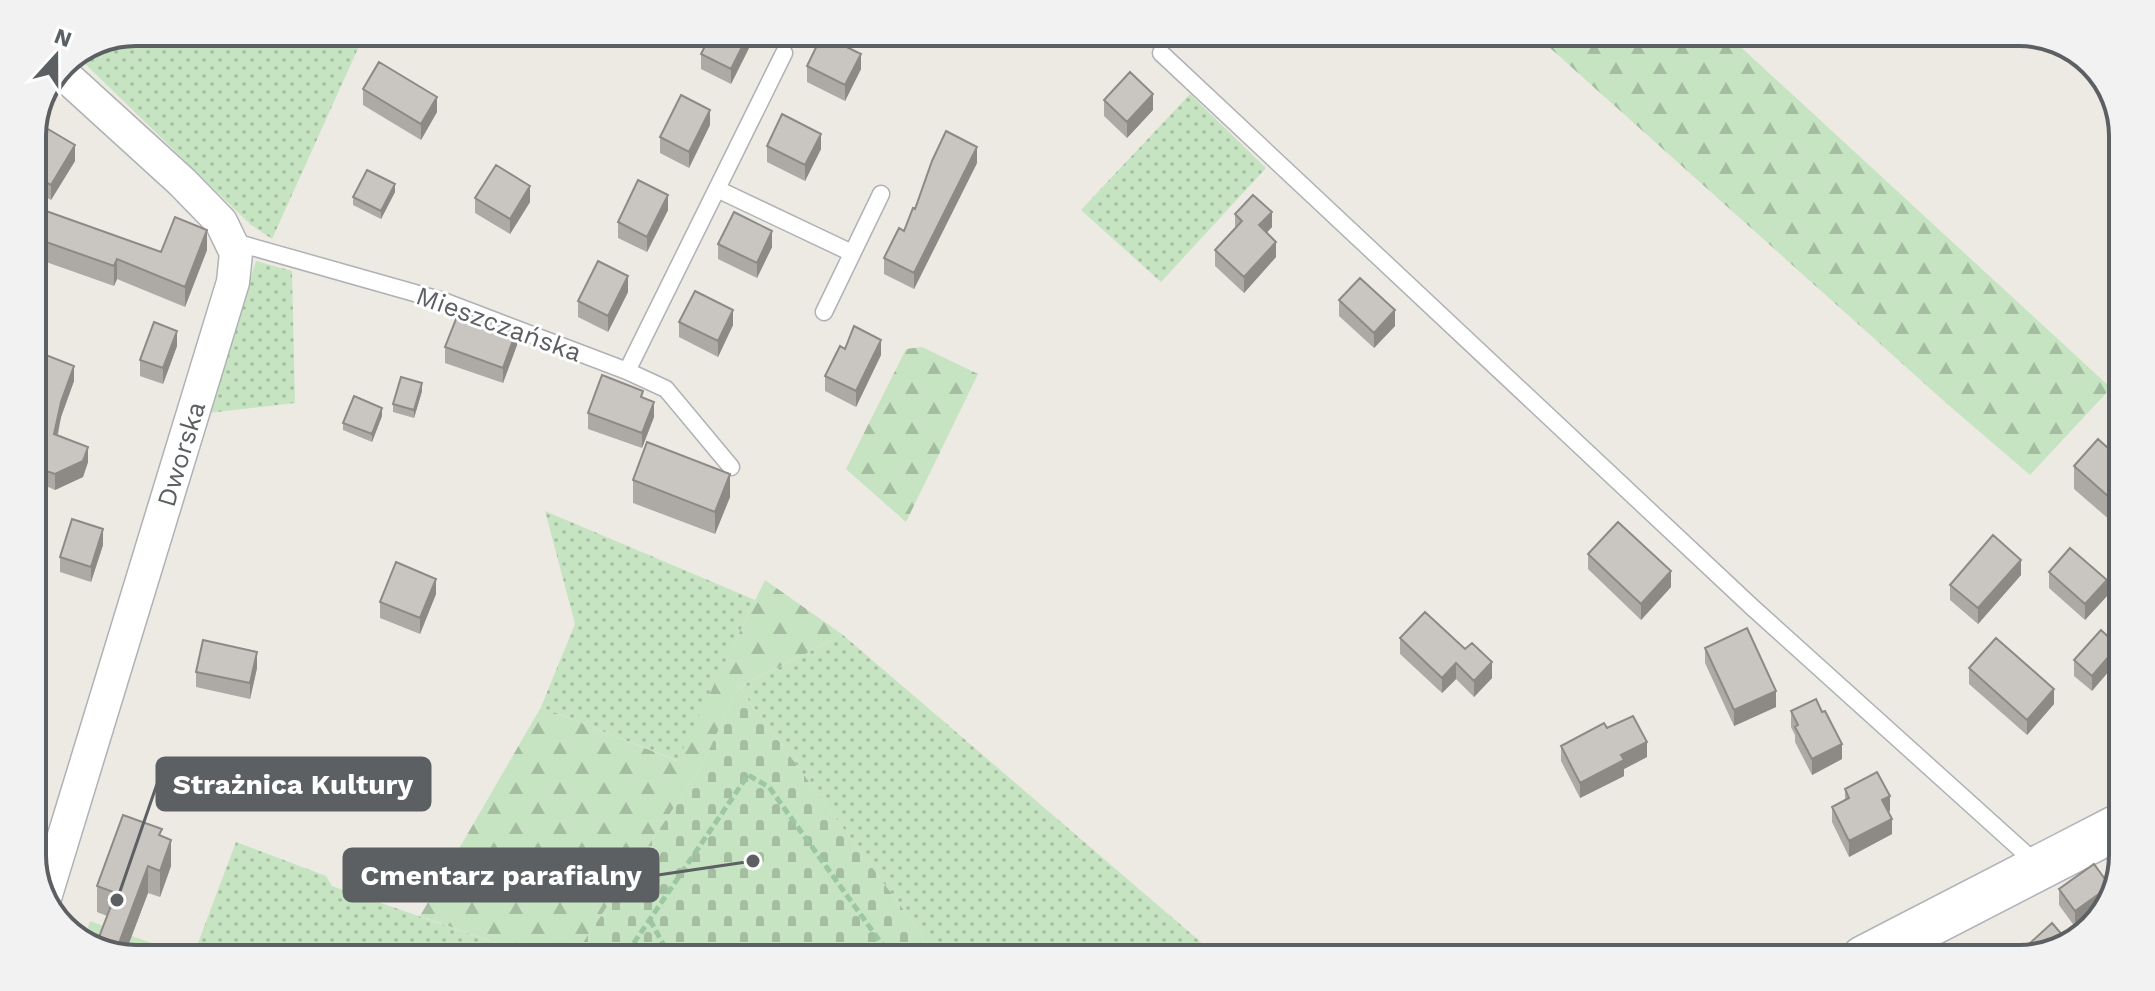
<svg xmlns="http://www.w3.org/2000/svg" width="2155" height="991" viewBox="0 0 2155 991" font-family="'Work Sans',sans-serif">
<defs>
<pattern id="grass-dots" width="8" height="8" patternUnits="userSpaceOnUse" patternTransform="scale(2)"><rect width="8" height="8" fill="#c6e4c1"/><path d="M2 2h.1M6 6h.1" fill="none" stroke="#a4bca0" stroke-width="1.8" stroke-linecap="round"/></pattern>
<pattern id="forest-firs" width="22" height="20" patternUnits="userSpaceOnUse" patternTransform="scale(2)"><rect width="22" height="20" fill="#c6e4c1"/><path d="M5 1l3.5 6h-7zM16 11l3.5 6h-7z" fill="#a4bca0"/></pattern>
<pattern id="cemetery-stones" width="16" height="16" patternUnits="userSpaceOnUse" patternTransform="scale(2)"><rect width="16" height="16" fill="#c6e4c1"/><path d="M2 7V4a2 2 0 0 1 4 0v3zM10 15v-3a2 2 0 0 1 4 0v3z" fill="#a4bca0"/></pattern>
</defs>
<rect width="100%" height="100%" fill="#edeae4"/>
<path fill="url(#grass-dots)" d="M136,32L365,33L272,239L250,224L77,56Z
M1190,94L1266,168L1161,282L1081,210Z
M256,261L292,271L295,403L208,413Z
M545,511L755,600L678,761L541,707L575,624Z
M843,635L1217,956L936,954L739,687Z
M236,842L326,876L332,886L525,953L195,951Z"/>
<path fill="url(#forest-firs)" d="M1539,38L1732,39L2111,388L2030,475L1945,402Z
M922,347L978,374L906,522L846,469L906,349Z
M765,580L843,635L739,687L700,769L576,953H525L420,916L541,707L677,761Z"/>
<path fill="url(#cemetery-stones)" d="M739,687L936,954L576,953L700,769Z"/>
<path fill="#c6e4c1" d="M90,921L174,951H96L84,941Z"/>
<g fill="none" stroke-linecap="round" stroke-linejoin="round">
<defs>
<path id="lane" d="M1161,53L1752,607L2037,864
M717,189L852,253
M231,241L443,301L627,371L666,389L731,467
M824,312L881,194
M627,371L784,53"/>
<path id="street" d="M45,898L233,282L236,253L221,222L182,182L59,70"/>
<path id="secondary" d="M1864,958L2116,828"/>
</defs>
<use href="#lane" stroke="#afb2b5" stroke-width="19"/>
<use href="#street" stroke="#afb2b5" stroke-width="35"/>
<use href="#secondary" stroke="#b0b4b8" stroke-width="47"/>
<path stroke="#9cc7a2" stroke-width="5" stroke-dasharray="8 4" stroke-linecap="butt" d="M650,920L668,953
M627,953L748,775L769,787L889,954"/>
<use href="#lane" stroke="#fff" stroke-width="16"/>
<use href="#street" stroke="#fff" stroke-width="32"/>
<use href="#secondary" stroke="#fff" stroke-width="44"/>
</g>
<path fill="#ada9a5" d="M752,35V42L731,84L701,69V54Z
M807,66L861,69L845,101L807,82Z
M363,89L437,112L421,140L363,105Z
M1104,100L1153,110L1127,138L1104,116Z
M710,125L689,168L660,153V137Z
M32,130L75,161L51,200L32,189Z
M767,146L821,149L805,181L767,162Z
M977,163L914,289L884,274V258L904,231L915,209Z
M395,192L381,219L353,205V197Z
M475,198L530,202L510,234L475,213Z
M32,206L161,252L207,250L185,307L117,279L114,286L32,257Z
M668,210L647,252L618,238V222Z
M1235,214L1272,227L1267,232L1276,257L1244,293L1215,266V250L1235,229Z
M718,244L772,247L757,278L718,259Z
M628,292L608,332L578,317V301Z
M1339,300L1395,326L1374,348L1339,316Z
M679,322L733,325L718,357L679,337Z
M32,344L35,351L74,381L61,417L58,435L88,462L83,477L55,490L46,486L44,480L32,476Z
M517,345L503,383L445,363V347Z
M177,346L163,384L140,376V360Z
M845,349L881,355L856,407L825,391V376Z
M422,391L414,418L393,412V404Z
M588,413L654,417L642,448L588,429Z
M382,416L372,442L343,430V423Z
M2119,458V528L2074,489V466Z
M633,480L730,497L715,534L633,503Z
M103,545L91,582L60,572V557Z
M1588,554L1671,587L1641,620L1588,569Z
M2049,572L2107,596L2085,620L2049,588Z
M2021,575L1978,624L1950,600V585Z
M436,594L420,634L380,618V602Z
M2101,630L2092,691L2074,676V660Z
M1400,638L1492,678L1474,697L1456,679L1442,693L1400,654Z
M1705,648L1776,707L1734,726L1705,663Z
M257,668L250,699L196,687V672Z
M1969,668L2054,704L2027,735L1969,684Z
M1791,711L1842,759L1812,775L1795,742V735L1791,727Z
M1607,728L1647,757L1624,769V776L1580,798L1561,761V746Z
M1845,789L1890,811L1889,812L1892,834L1849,857L1832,822V807L1845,800Z
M162,836L171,866L160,897L148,893L126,951H96L107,916L97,912V886Z
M2059,889L2110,902L2075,927L2059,905Z
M2029,944H2070L2029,956Z"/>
<path fill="#8d8a86" d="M748,35H752V42L731,84V69Z
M861,54V69L845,101V85Z
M1153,94V110L1127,138V122Z
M437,97V112L421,140V124Z
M710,110V125L689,168V152Z
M821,134V149L805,181V165Z
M75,145V161L51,200V185Z
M977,147V163L914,289V273Z
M395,184V192L381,219V211Z
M530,186V202L510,234V219Z
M668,195V210L647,252V237Z
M1272,212V227L1259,241V225Z
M207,230V250L185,307V287Z
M772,231V247L757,278V263Z
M1276,242V257L1244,293V277Z
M117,259V279L114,286V266Z
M628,276V292L608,332V316Z
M733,310V325L718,357V341Z
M1395,310V326L1374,348V333Z
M517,329V345L503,383V368Z
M177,331V346L163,384V368Z
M881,340V355L856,407V391Z
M74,366V381L61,417L54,449V434L61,402Z
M422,383V391L414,418V410Z
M654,402V417L642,448V433Z
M382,408V416L372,442V434Z
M88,447V462L83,477L55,490V474Z
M730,474V497L715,534V512Z
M103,529V545L91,582V567Z
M40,560V582L32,603V580Z
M2021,560V575L1978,624V608Z
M1671,571V587L1641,620V604Z
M436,579V594L420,634V618Z
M2107,580V596L2085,620V604Z
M2117,647V662L2092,691V676Z
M257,652V668L250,699V683Z
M1492,662V678L1474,697V681Z
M1456,663V679L1442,693V678Z
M2054,689V704L2027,735V720Z
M1776,691V707L1734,726V710Z
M1647,742V757L1624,769V776L1580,798V783L1621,755Z
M1842,744V759L1812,775V759Z
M1890,796V811L1882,815V800Z
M1892,819V834L1849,857V841Z
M171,840V866L160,897V871Z
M148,866V893L126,951H116Z
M2110,886V902L2075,927V911Z"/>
<path fill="#c9c5c0" stroke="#8d8a86" stroke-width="2" d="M711,34L748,35L731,69L701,54Z
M822,35L861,54L845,85L807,66Z
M379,62L437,97L421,124L363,89Z
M1130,72L1153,94L1127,122L1104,100Z
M681,95L710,110L689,152L660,137Z
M782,114L821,134L805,165L767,146Z
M36,122L75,145L51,185L32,173V130Z
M946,131L977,147L914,273L884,258L899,228L904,231L913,208L915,209L932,161Z
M496,165L530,186L510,219L475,198Z
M367,170L395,184L381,211L353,197Z
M638,180L668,195L647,237L618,222Z
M1253,195L1272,212L1259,225L1276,242L1244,277L1215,250L1242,221L1235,214Z
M32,206L161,252L175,217L207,230L185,287L117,259L114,266L32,237Z
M734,212L772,231L757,263L718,244Z
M598,261L628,276L608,316L578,301Z
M1360,278L1395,310L1374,333L1339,300Z
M695,291L733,310L718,341L679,322Z
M460,309L517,329L503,368L445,347Z
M154,322L177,331L163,368L140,360Z
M854,326L881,340L856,391L825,376L840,346L845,349Z
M32,344L35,345L33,350L74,366L61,402L54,434L88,447L83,461L55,474L46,471L44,465L32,460L37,444L32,442Z
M602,375L643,391L641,397L654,402L642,433L588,413Z
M401,377L422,383L414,410L393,404Z
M354,396L382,408L372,434L343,423Z
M2098,439L2119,458V506L2074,466Z
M647,442L730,474L715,512L633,480Z
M72,519L103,529L91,567L60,557Z
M1618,522L1671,571L1641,604L1588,554Z
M1993,535L2021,560L1978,608L1950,585Z
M2070,548L2107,580L2085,604L2049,572Z
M32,557L40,560L32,580Z
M396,562L436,579L420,618L380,602Z
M1425,612L1465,649L1472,643L1492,662L1474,681L1456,663L1442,678L1400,638Z
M1747,628L1776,691L1734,710L1705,648Z
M2101,630L2117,645V647L2092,676L2074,660Z
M1996,638L2054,689L2027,720L1969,668Z
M203,640L257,652L250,683L196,672Z
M1816,699L1822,712L1825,711L1842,744L1812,759L1795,727L1798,725L1791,711Z
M1633,716L1647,742L1621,755L1624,760L1580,783L1561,746L1604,723L1607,728Z
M1877,772L1890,796L1882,800L1892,819L1849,841L1832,807L1849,798L1845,789Z
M123,815L162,829L159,835L171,840L160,871L148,866L116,951H96L94,950L116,893L97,886Z
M2094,864L2110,886L2075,911L2059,889Z
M2052,923L2070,944L2037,954L2029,944Z"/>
<g text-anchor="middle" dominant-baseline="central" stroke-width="6" stroke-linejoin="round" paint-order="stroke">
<g font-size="26" fill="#5c6063" stroke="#fff">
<text transform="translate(499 324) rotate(20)">Mieszczańska</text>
<text transform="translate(181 454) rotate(-73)">Dworska</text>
</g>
</g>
<path d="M0 0H2155V991H0ZM136 46H2019A90 90 0 0 1 2109 136V855A90 90 0 0 1 2019 945H136A90 90 0 0 1 46 855V136A90 90 0 0 1 136 46Z" fill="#f2f2f3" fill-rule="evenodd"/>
<path fill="none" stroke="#5c6063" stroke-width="4" d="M136 46H2019A90 90 0 0 1 2109 136V855A90 90 0 0 1 2019 945H136A90 90 0 0 1 46 855V136A90 90 0 0 1 136 46Z"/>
<path fill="none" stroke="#5c6063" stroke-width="3" d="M117 900L157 784M753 861L658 875"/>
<g fill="#5c6063" stroke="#fff" stroke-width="3">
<circle cx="117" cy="900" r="8"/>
<circle cx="753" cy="861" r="8"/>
</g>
<g fill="#5c6063" stroke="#5c6063" stroke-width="3">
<rect x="157" y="758" width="273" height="52" rx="8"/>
<rect x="344" y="849" width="314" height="52" rx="8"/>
</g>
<g font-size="28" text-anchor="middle" font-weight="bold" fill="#fff">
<text x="293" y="794">Strażnica Kultury</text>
<text x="501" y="885">Cmentarz parafialny</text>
</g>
<g transform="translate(56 56) rotate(21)" stroke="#ffffff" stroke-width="6" paint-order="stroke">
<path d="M0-6L14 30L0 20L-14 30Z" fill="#5c6063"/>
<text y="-12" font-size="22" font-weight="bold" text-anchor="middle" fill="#5c6063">N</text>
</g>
</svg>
